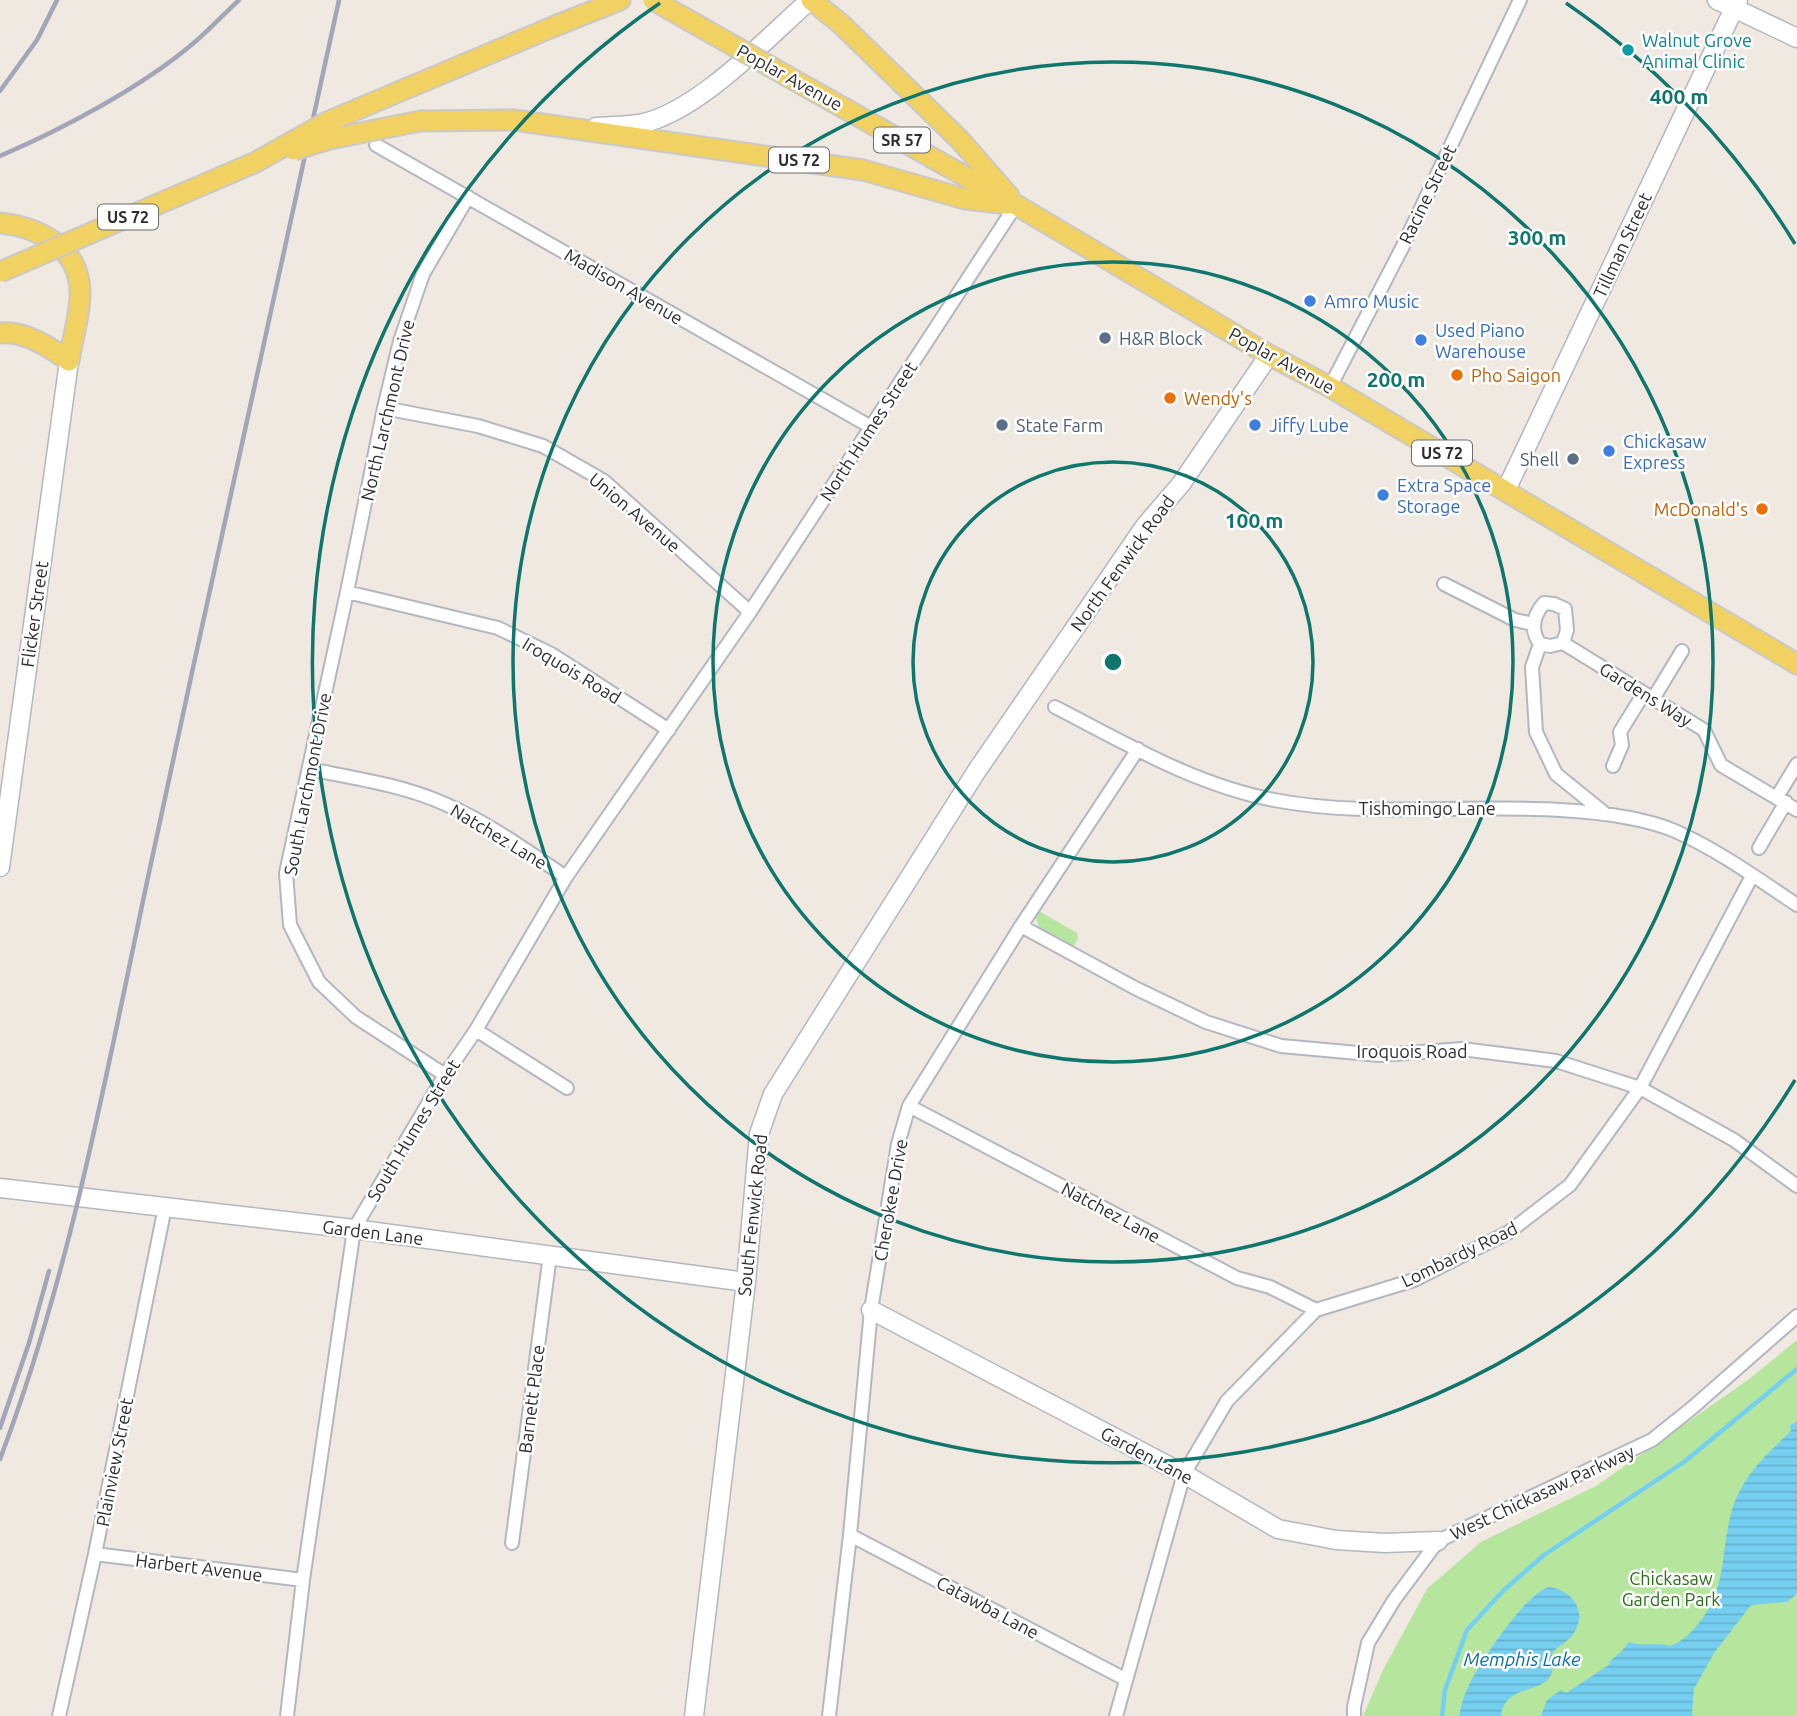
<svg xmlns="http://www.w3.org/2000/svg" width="1797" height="1716" viewBox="0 0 1797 1716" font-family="Ubuntu,sans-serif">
<defs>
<pattern id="water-rules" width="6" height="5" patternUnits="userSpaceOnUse" patternTransform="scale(1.75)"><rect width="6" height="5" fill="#75cff0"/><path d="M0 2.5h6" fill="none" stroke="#66b2ce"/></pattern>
</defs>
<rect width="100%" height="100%" fill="#efe9e1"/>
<path fill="#b6e59e" d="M1039,911L1077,933L1078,938L1074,946L1039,927L1036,918Z
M1797,1340V1716H1363L1383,1670L1427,1589L1481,1542L1596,1486L1748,1380Z"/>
<path fill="url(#water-rules)" d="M1797,1422V1594L1787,1602L1751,1605L1714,1653L1694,1689L1692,1713L1694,1716H1541L1547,1700L1561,1690L1566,1693L1609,1665L1610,1661L1621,1652L1629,1642C1642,1647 1657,1642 1670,1646C1682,1642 1691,1633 1699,1623C1730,1586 1719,1543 1735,1501C1746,1473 1769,1452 1791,1431L1790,1425Z
M1549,1587C1572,1590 1588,1611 1574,1633C1569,1641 1558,1646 1552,1653C1552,1660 1554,1669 1551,1675C1542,1694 1505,1684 1501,1716H1459C1461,1705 1464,1695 1469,1685C1480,1662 1526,1593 1549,1587Z"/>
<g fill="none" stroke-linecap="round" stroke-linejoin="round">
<path stroke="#75cff0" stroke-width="4.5" d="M1442,1716L1445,1690L1467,1630L1503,1591L1544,1555L1684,1462L1797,1369"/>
<defs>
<path id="street" d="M376,145L871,427
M1330,387L1403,246L1520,0
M384,408L478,426L543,446L604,481L750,612
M1444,584L1515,620L1533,624
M347,592L498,628L553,655L669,730
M1563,643L1567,630L1565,609L1554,604L1544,603C1533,616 1530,630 1540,644L1550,646L1563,643L1704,730L1721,765L1797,810
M1540,644L1532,667L1536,732L1556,774L1603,812
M1653,699L1682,651
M1055,707C1125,743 1195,785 1274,800C1368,818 1465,804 1560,810C1595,812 1642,817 1675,831C1718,850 1758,879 1797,905
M1613,766L1622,745L1620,732L1644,693
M309,769C354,778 403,785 445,804C489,823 527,851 566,877
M1777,797L1797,764
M1759,848L1786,802
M1021,926L1135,988L1206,1022L1281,1046L1380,1055L1462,1049L1556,1061L1640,1088L1734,1140L1797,1186
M476,1030L567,1088
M445,1075L356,1017L319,982L290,925L286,873L347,592L384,408L400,341L423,274L468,197
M909,1106L1237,1278L1270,1287L1316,1310
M850,1535L1125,1679
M512,1543L550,1255
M95,1554L303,1580
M59,1716L95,1554L165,1207
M287,1716L303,1580L354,1229L445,1075L476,1030L566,877L750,612L1016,205
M829,1716L850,1535L871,1310L898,1144L909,1106L1021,926L1138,749
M1116,1716L1184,1474L1227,1401L1316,1310L1414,1280L1509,1232L1570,1185L1640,1088L1752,876
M1354,1716V1707L1368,1643L1394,1600L1438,1541L1652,1440L1692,1408L1797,1316"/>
<path id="secondary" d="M1717,0L1797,38
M596,127C610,126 625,126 639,124C696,114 767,38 810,0
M1506,490L1738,0
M0,867L69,361
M0,1188L354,1229L746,1282
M871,1310L1184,1474L1278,1529L1336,1540L1385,1543L1438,1541
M694,1716L746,1282L759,1134L773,1094L976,772L1145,526L1181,484L1269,355"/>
<path id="primary" d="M811,0L840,23L960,140L1009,196
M555,26L620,0
M787,76L1016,205L1269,355L1330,387L1797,664
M514,120L863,170L965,199L1008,204
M0,223C38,227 79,247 80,291C81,312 72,340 69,361C50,347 24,330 0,333"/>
</defs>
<use href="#street" stroke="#b4b7c1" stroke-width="16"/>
<use href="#secondary" stroke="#b4b7c1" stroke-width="21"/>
<use href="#primary" stroke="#c9c9c9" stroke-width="23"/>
<use href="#street" stroke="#fff" stroke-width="12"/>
<use href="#secondary" stroke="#fff" stroke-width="18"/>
<use href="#primary" stroke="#f2d163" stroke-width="19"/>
<path stroke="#a3a6b8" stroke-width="4.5" d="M0,91L37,40L57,0
M0,156C63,129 144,86 196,41C211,28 224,14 239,0
M0,1428L29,1343L49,1271
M0,1459C74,1264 109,1057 153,854C214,569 276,284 339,0"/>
<defs>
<path id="primary-bridge" d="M653,0L787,76
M294,150L330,139L420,121L514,120
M0,272L256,162L327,122L555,26"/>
</defs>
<use href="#primary-bridge" stroke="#c9c9c9" stroke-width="23" stroke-linecap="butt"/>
<use href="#primary-bridge" stroke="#f2d163" stroke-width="19"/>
</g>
<g fill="none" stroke="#0f766e" stroke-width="3.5">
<circle cx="1113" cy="662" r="200"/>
<circle cx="1113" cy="662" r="400"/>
<circle cx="1113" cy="662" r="600"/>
<path d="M1795 1080A800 800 0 1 1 660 3M1566 3A800 800 0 0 1 1795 244"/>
</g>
<circle fill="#0f9aa8" stroke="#fff" stroke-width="2.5" cx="1628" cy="50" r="7"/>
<g fill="#3f7fe0" stroke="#fff" stroke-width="2.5">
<circle cx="1310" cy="301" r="7"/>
<circle cx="1421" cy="340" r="7"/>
<circle cx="1255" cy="425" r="7"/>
<circle cx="1609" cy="451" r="7"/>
<circle cx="1383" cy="495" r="7"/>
</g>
<g fill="#5c6f8a" stroke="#fff" stroke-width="2.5">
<circle cx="1105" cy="338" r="7"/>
<circle cx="1002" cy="425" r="7"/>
<circle cx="1573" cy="459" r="7"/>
</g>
<g fill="#e8710a" stroke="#fff" stroke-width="2.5">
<circle cx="1457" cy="375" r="7"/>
<circle cx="1170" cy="398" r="7"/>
<circle cx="1762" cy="509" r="7"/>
</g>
<g text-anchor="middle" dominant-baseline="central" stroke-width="5" stroke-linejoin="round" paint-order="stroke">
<g fill="#fff" stroke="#6d6d6d" stroke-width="2">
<rect x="874" y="127.5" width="56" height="25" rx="5"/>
<rect x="769" y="147.5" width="60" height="25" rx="5"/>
<rect x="98" y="204.5" width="60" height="25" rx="5"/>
<rect x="1412" y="440.5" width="60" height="25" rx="5"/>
</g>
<g font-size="16" font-weight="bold" fill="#2e2e2e">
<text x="902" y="140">SR 57</text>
<text x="799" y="160">US 72</text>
<text x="128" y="217">US 72</text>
<text x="1442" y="453">US 72</text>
</g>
<g font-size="18" fill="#0d838f" stroke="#fff" text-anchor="start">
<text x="1642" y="40">Walnut Grove<tspan x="1642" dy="21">Animal Clinic</tspan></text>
</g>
<g font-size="18" fill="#2e2e2e" stroke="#fff">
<text transform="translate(790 77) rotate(29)">Poplar Avenue</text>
<text transform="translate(1427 194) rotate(-64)">Racine Street</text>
<text transform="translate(1622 245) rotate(-65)">Tillman Street</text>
<text transform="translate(624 286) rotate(30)">Madison Avenue</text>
<text transform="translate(1282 360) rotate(29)">Poplar Avenue</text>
<text transform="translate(387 410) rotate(-77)">North Larchmont Drive</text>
<text transform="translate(868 431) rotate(-57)">North Humes Street</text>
<text transform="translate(635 512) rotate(40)">Union Avenue</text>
<text transform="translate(1122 563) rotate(-54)">North Fenwick Road</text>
<text transform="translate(34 614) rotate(-82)">Flicker Street</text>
<text transform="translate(572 670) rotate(31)">Iroquois Road</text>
<text transform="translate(1646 694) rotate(32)">Gardens Way</text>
<text transform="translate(307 784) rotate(-79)">South Larchmont Drive</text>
<text x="1427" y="808">Tishomingo Lane</text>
<text transform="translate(499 836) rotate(31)">Natchez Lane</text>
<text x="1412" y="1051">Iroquois Road</text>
<text transform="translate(413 1130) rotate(-59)">South Humes Street</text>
<text transform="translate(890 1200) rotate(-80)">Cherokee Drive</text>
<text transform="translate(1111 1212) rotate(28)">Natchez Lane</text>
<text transform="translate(752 1215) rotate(-84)">South Fenwick Road</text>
<text transform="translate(373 1232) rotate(7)">Garden Lane</text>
<text transform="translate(1459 1254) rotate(-26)">Lombardy Road</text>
<text transform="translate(531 1399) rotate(-83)">Barnett Place</text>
<text transform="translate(1147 1455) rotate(28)">Garden Lane</text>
<text transform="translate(114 1462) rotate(-79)">Plainview Street</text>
<text transform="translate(1542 1492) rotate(-25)">West Chickasaw Parkway</text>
<text transform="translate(199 1567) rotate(7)">Harbert Avenue</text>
<text transform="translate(988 1607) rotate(28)">Catawba Lane</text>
</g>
<g font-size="18" fill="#366cbe" stroke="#fff" text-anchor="start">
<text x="1324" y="301">Amro Music</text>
<text x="1435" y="330">Used Piano<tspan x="1435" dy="21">Warehouse</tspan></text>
<text x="1269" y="425">Jiffy Lube</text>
<text x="1623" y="441">Chickasaw<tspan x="1623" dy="21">Express</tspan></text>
<text x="1397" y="485">Extra Space<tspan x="1397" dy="21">Storage</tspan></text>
</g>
<g font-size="18" fill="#4e5e75" stroke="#fff" text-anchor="start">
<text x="1119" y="338">H&amp;R Block</text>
<text x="1016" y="425">State Farm</text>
<text x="1559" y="459" text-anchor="end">Shell</text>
</g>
<g font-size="18" fill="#c56008" stroke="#fff" text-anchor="start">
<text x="1471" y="375">Pho Saigon</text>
<text x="1184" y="398">Wendy's</text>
<text x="1748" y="509" text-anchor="end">McDonald's</text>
</g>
<g font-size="18" fill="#2c6e1b" stroke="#fff">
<text x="1671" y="1578">Chickasaw<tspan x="1671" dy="21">Garden Park</tspan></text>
</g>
<g font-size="19" font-style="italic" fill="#0d6fa3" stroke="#fff">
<text x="1522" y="1659">Memphis Lake</text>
</g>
</g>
<circle cx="1113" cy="662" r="10" fill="#0f766e" stroke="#fff" stroke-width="3.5"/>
<g font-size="21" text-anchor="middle" font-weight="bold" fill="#0f766e" stroke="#fff" stroke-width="5" stroke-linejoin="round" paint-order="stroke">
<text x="1679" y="104">400 m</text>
<text x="1537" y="245">300 m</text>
<text x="1396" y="387">200 m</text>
<text x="1254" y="528">100 m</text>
</g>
</svg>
